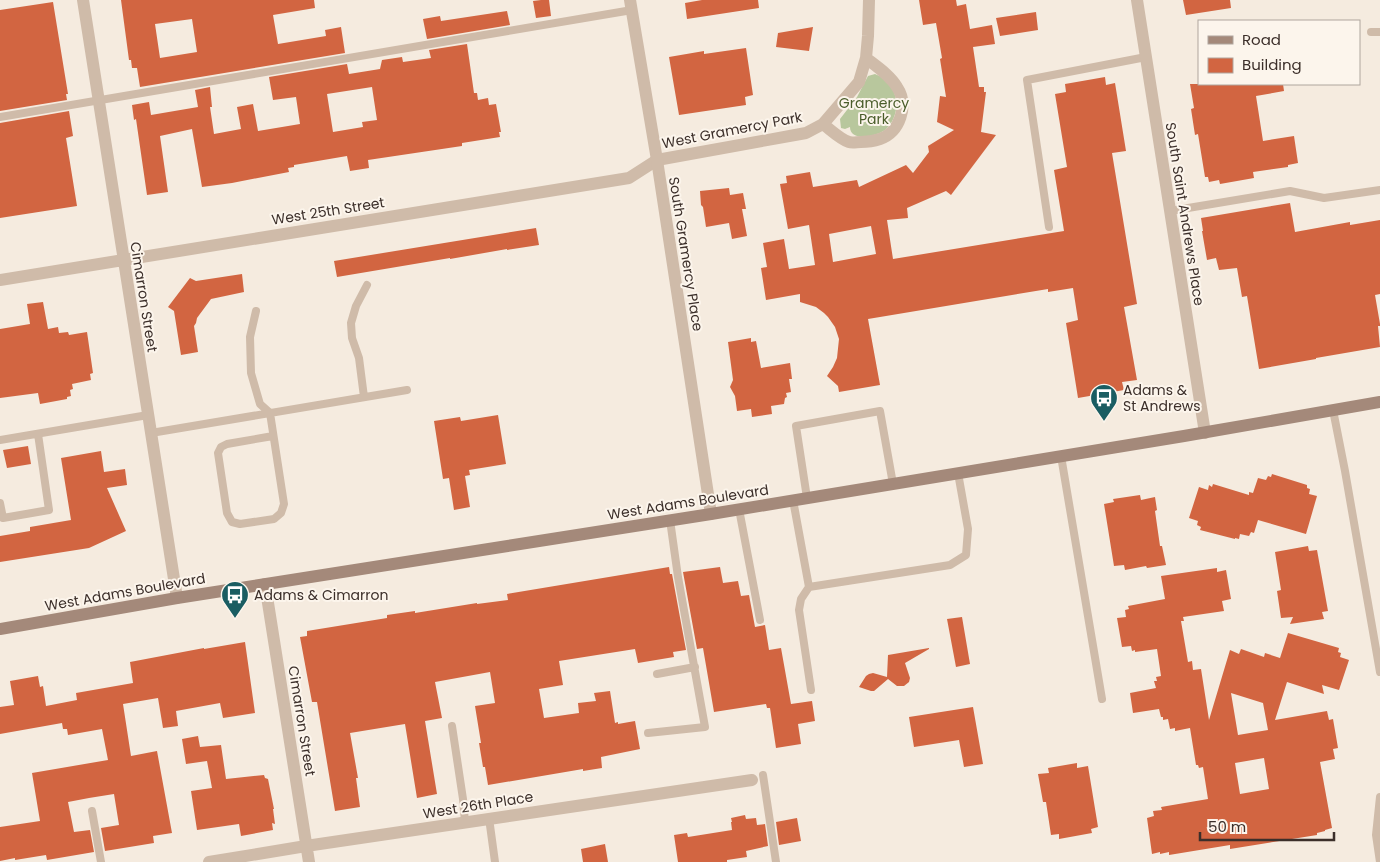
<svg xmlns="http://www.w3.org/2000/svg" width="1380" height="862" viewBox="0 0 1380 862" font-family="Poppins,sans-serif">
<rect width="100%" height="100%" fill="#f5ebdf"/>
<path fill="#b8c79d" d="M875,74C879,76 885,78 888,82C900,96 899,117 886,129C879,136 850,143 850,127L845,129L841,128L840,119L857,97L868,76Z"/>
<path fill="#d26541" fill-rule="evenodd" d="M121,0H314L315,8L273,15L278,44L326,36L325,30L341,27L345,53L140,87L137,68H132L131,60H129ZM192,19L197,52L160,58L155,24Z
M541,0H549L551,16L536,18L533,1Z
M702,0H758L759,8L687,19L685,3Z
M919,0H956L957,6L966,4L970,29L992,25L995,44L973,47L979,87H984V92H986L981,132L996,135L951,195L946,191L907,208L908,218L887,220L893,259L1064,231L1054,170L1067,167L1055,94L1066,92L1065,84L1105,77L1106,85L1115,83L1126,151L1112,153L1137,304L1124,307L1137,380L1122,382L1124,390L1078,398L1066,323L1078,320L1073,288L1048,292V289L868,319L880,385L839,392L838,386L827,376L833,367L837,358L839,339L835,327L828,317L824,313L816,307L800,302V294L766,300L761,268L767,267L763,243L784,239L789,269L815,265L809,225L788,229L780,184L787,183L786,176L810,172L813,187L857,180L859,187L906,165L913,173L929,152L928,146L954,130L937,122L940,96L946,97L940,59L942,58L936,23L923,25ZM871,226L876,254L833,262L829,234Z
M1183,0H1230L1231,8L1186,15Z
M53,2L68,94H66L67,100L0,111V10Z
M507,11L510,25L427,39L423,19L440,16L441,21Z
M1036,12L1038,30L1000,36L996,18Z
M813,27L809,51L776,47L778,33Z
M467,44L474,93H477L478,100L488,98L489,105L496,104L501,132H499L500,137L462,143V146L368,160L369,168L350,171L347,156L294,165V167L288,168L289,172L232,183L202,187L192,129L160,136L168,192L147,195L136,119L134,120L132,105L149,102L151,115L198,107L195,90L210,87L212,107H210L214,134L241,129L237,107L253,104L258,131L300,124L296,97L273,100L269,77L347,64L349,74L380,69L382,60L402,57L403,62L431,58L429,50ZM372,87L377,120L362,122L363,127L333,132L327,94Z
M746,48L753,95L745,97L746,105L679,115L669,57L704,51V54Z
M1190,84H1283L1284,91L1256,96L1263,141L1294,136L1298,163L1288,165V167L1253,172L1254,178L1220,184L1219,180L1209,182L1208,177H1205L1198,134L1195,135L1191,109L1194,108Z
M69,111L73,136L66,138L77,206L0,218V123Z
M729,188L730,195L743,193L746,209H742L747,236L732,239L729,223L706,227L703,207L701,205L700,191Z
M1290,203L1295,232L1350,222V225L1380,220V294L1375,295L1380,324V326H1378L1380,347L1316,358V359L1259,369L1247,296L1242,297L1237,268L1219,270L1216,258L1207,260L1202,231H1203L1201,218Z
M536,228L539,245L507,250V249L450,259V258L337,277L334,261Z
M242,274L244,292L211,299L197,318L196,323L194,326L198,352L181,355L174,311L168,307L190,278L196,281Z
M43,302L48,329L58,327L59,333L68,332L69,335L87,332L93,373L90,374L91,380L72,384L73,389L70,390L71,396L67,397V399L40,404L38,393L0,398V329L30,324L27,304Z
M751,338V342L756,341L761,368L790,363L792,379H789L791,392L786,393L787,397L785,398L784,404L771,406L772,414L752,417L751,409L737,411L735,396L730,387L733,380L728,342Z
M498,415L506,464L469,470L470,475L465,476L470,507L454,510L449,478L443,479L434,421L460,417L461,421Z
M28,446L31,464L7,468L3,450Z
M101,451L104,472L125,469L127,485L107,488L126,531L89,548L0,562V536L30,531V527L71,520L61,458Z
M1272,474L1307,485V488L1310,489L1309,494L1317,496L1306,534L1258,520L1254,533L1251,532L1249,536L1240,534L1239,539L1235,538V539L1200,530L1201,527L1197,525L1198,521L1189,518L1199,487L1208,490L1209,485L1212,487L1213,484L1249,495V492L1253,493L1258,478L1266,480L1268,476L1271,477Z
M1140,495L1141,500L1155,497L1157,510L1155,511L1160,546H1162L1166,565L1147,568L1146,566L1125,570L1124,565L1114,566L1104,504L1114,502L1113,499Z
M1308,546L1309,551L1317,550L1328,611L1322,612L1324,619L1290,624L1293,617L1281,618L1277,591L1281,590L1275,552Z
M669,567L670,574H672L686,650L673,652L674,657L638,663L635,649L559,661L563,685L539,689L544,718L579,713L578,703L596,701L594,693L610,691L615,723L618,722V724L635,721L640,749L601,757L602,768L583,771V769L488,785L485,767H483L479,743H481L475,706L495,703L490,672L435,682L442,718L425,721L437,794L417,798L405,724L350,733L358,778H356L360,807L335,811L317,702H312L300,637L307,636V631L387,618V615L415,611V613L477,603V604L508,600L507,594Z
M720,567L723,583L738,581L741,596L749,595L755,627L765,625L769,650L781,648L791,704L812,701L815,721L798,724L801,744L776,748L770,708H767L766,704L714,712L703,648L697,649L683,572Z
M1217,568V572L1226,570L1231,599L1222,601L1224,611L1183,617L1184,621H1181L1188,662L1192,661L1193,670L1201,669L1209,720L1230,650L1239,654L1241,649L1264,657L1265,653L1280,658L1288,633L1339,648L1338,652L1341,653L1340,657L1349,660L1339,690L1322,685L1324,694L1287,682L1275,720L1327,711L1329,720L1333,719L1338,748L1333,749L1335,759L1320,762L1332,828L1325,830V831L1317,833V835L1230,849V845L1169,855V852L1160,854V852L1152,854L1147,818L1154,816L1153,811L1162,810L1161,807L1208,799L1203,767L1199,768L1198,765H1196L1190,728L1175,731V728L1170,729L1168,719L1163,720V717H1161L1159,709L1133,713L1130,693L1156,688L1154,681H1157L1156,677L1161,676L1157,649L1135,652V650L1132,651L1131,646L1122,647L1117,618L1126,617L1125,610L1129,609L1128,606L1165,599L1161,576ZM1231,693L1263,703L1268,730L1238,735ZM1264,758L1269,789L1240,794L1235,763Z
M962,617L970,664L956,667L947,619Z
M245,642L255,713L223,718L220,703L176,711L178,726L163,728L158,698L123,704L131,756L157,751L172,833L153,836L154,843L105,851L101,828L119,825L114,794L89,798L68,802L74,832L90,830L94,852L47,860L46,855L15,860V858L0,861V827L40,821L32,773L108,760L102,729L68,735L67,729H63L62,723L0,734V707L14,705L10,681L38,676L40,687L43,686L46,706L77,700L76,693L133,683L130,662L204,648V649Z
M929,648V649L905,663L910,678L909,682L904,686H897L888,679L874,691H871L859,687L866,676L869,674L873,673L887,677L888,655Z
M973,707L983,764L964,767L959,740L914,747L909,717Z
M198,736L200,747L221,745L226,779L264,775L265,778L268,779L274,809H273L275,824L272,823L273,830L241,836L239,824L197,830L191,791L212,788L207,761L186,764L182,739Z
M1077,763V768L1088,766L1098,827L1091,829L1092,833L1059,839V834L1051,835L1046,802H1043L1038,774L1049,773L1048,768Z
M745,815L746,819L756,818L757,825L765,824L768,846L746,851L747,857L727,860V862H678L674,835L687,833L688,837L732,830L731,822H732L731,818Z
M797,818L801,841L779,845L776,822Z
M605,844L608,862H583L581,849Z"/>
<g fill="none" stroke-linecap="round" stroke-linejoin="round">
<path stroke="#cfbba9" stroke-width="8" d="M1371,32H1380
M0,117L632,10
M1170,211L1290,191L1324,198L1380,190
M1049,227L1027,80L1146,57
M256,311L250,337L251,373L260,404L270,413L284,504L281,513L274,519L240,524L232,522L227,513L218,453L221,447L227,444L273,436
M364,397L359,358L352,338L351,323L356,306L367,285
M1333,410L1345,471L1380,672
M151,433L407,390
M0,440L148,415
M1061,456L1102,699
M807,498L796,426L880,411L893,484
M793,500L809,587L950,565L966,555L968,529L958,473
M0,503L3,518L49,510L38,434
M739,509L760,620
M809,587L801,599L799,610L811,690
M657,674L695,667
M452,726L463,799L465,822
M648,733L705,727L678,577L670,520
M763,775L776,862
M92,811L101,862
M489,818L495,862
M1380,862L1376,835L1380,797"/>
<path stroke="#cfbba9" stroke-width="12" d="M83,0L177,598
M1137,0L1205,433
M823,124C831,130 840,139 849,142C852,143 857,142 861,142C867,142 874,141 880,139C900,132 909,105 897,87C890,75 876,66 866,58
M0,280L629,178L657,160L806,133L823,124L859,82L866,58L868,36L869,0
M265,584L309,862
M209,862L306,846L752,780"/>
<path stroke="#cfbba9" stroke-width="12" d="M630,0L657,160L711,514"/>
<path stroke="#a4897a" stroke-width="12" d="M0,629L177,598L711,514L1184,436L1380,402"/>
</g>
<defs>
<symbol id="bus-pin" viewBox="-11 -11 22 30"><path d="M0 17L-7.5 6A9.5 9.5 0 1 1 7.5 6Z" fill="#1a5d62" stroke="#fcf5ec"/><path d="M-5-6H5V4H4V6H2V4H-2V6H-4V4H-5ZM-3.5-4V0h7V-4ZM-3.5 1.2v1.5H-2V1.2ZM2 1.2v1.5H3.5V1.2Z" fill="#fff"/></symbol>
</defs>
<g fill-rule="evenodd">
<use href="#bus-pin" x="1088" y="382" width="32" height="43"/>
<use href="#bus-pin" x="219" y="579" width="32" height="43"/>
</g>
<g text-anchor="middle" dominant-baseline="central" stroke-width="4" stroke-linejoin="round" paint-order="stroke">
<g font-size="14" fill="#4a5d2a" stroke="#fcf5ec">
<text x="874" y="103">Gramercy<tspan x="874" dy="16">Park</tspan></text>
</g>
<g font-size="14" fill="#3c2f2a" stroke="#fcf5ec">
<text transform="translate(732 130) rotate(-11)">West Gramercy Park</text>
<text transform="translate(328 211) rotate(-9)">West 25th Street</text>
<text transform="translate(1185 214) rotate(81)">South Saint Andrews Place</text>
<text transform="translate(686 254) rotate(81)">South Gramercy Place</text>
<text transform="translate(144 297) rotate(81)">Cimarron Street</text>
<text transform="translate(688 502) rotate(-9)">West Adams Boulevard</text>
<text transform="translate(125 592) rotate(-10)">West Adams Boulevard</text>
<text transform="translate(302 721) rotate(81)">Cimarron Street</text>
<text transform="translate(478 805) rotate(-9)">West 26th Place</text>
</g>
<g font-size="14" fill="#3c2f2a" stroke="#fcf5ec" text-anchor="start">
<text x="1123" y="390">Adams &amp;<tspan x="1123" dy="16">St Andrews</tspan></text>
<text x="254" y="595">Adams &amp; Cimarron</text>
</g>
</g>
<rect x="1198" y="20" width="162" height="65" fill="#fcf5ec" stroke="#afa69e"/>
<rect x="1208" y="36" width="25" height="8" fill="#a4897a" stroke="#afa69e"/>
<text x="1242" y="45" font-size="15" fill="#3c2f2a">Road</text>
<rect x="1208" y="58" width="25" height="15" fill="#d26541" stroke="#afa69e"/>
<text x="1242" y="70" font-size="15" fill="#3c2f2a">Building</text>
<path d="M1200 832v8h134v-8" fill="none" stroke="#3c2f2a" stroke-width="2.5"/>
<text x="1208" y="832" font-size="15" fill="#3c2f2a" stroke="#fcf5ec" stroke-width="4" paint-order="stroke">50 m</text>
</svg>
